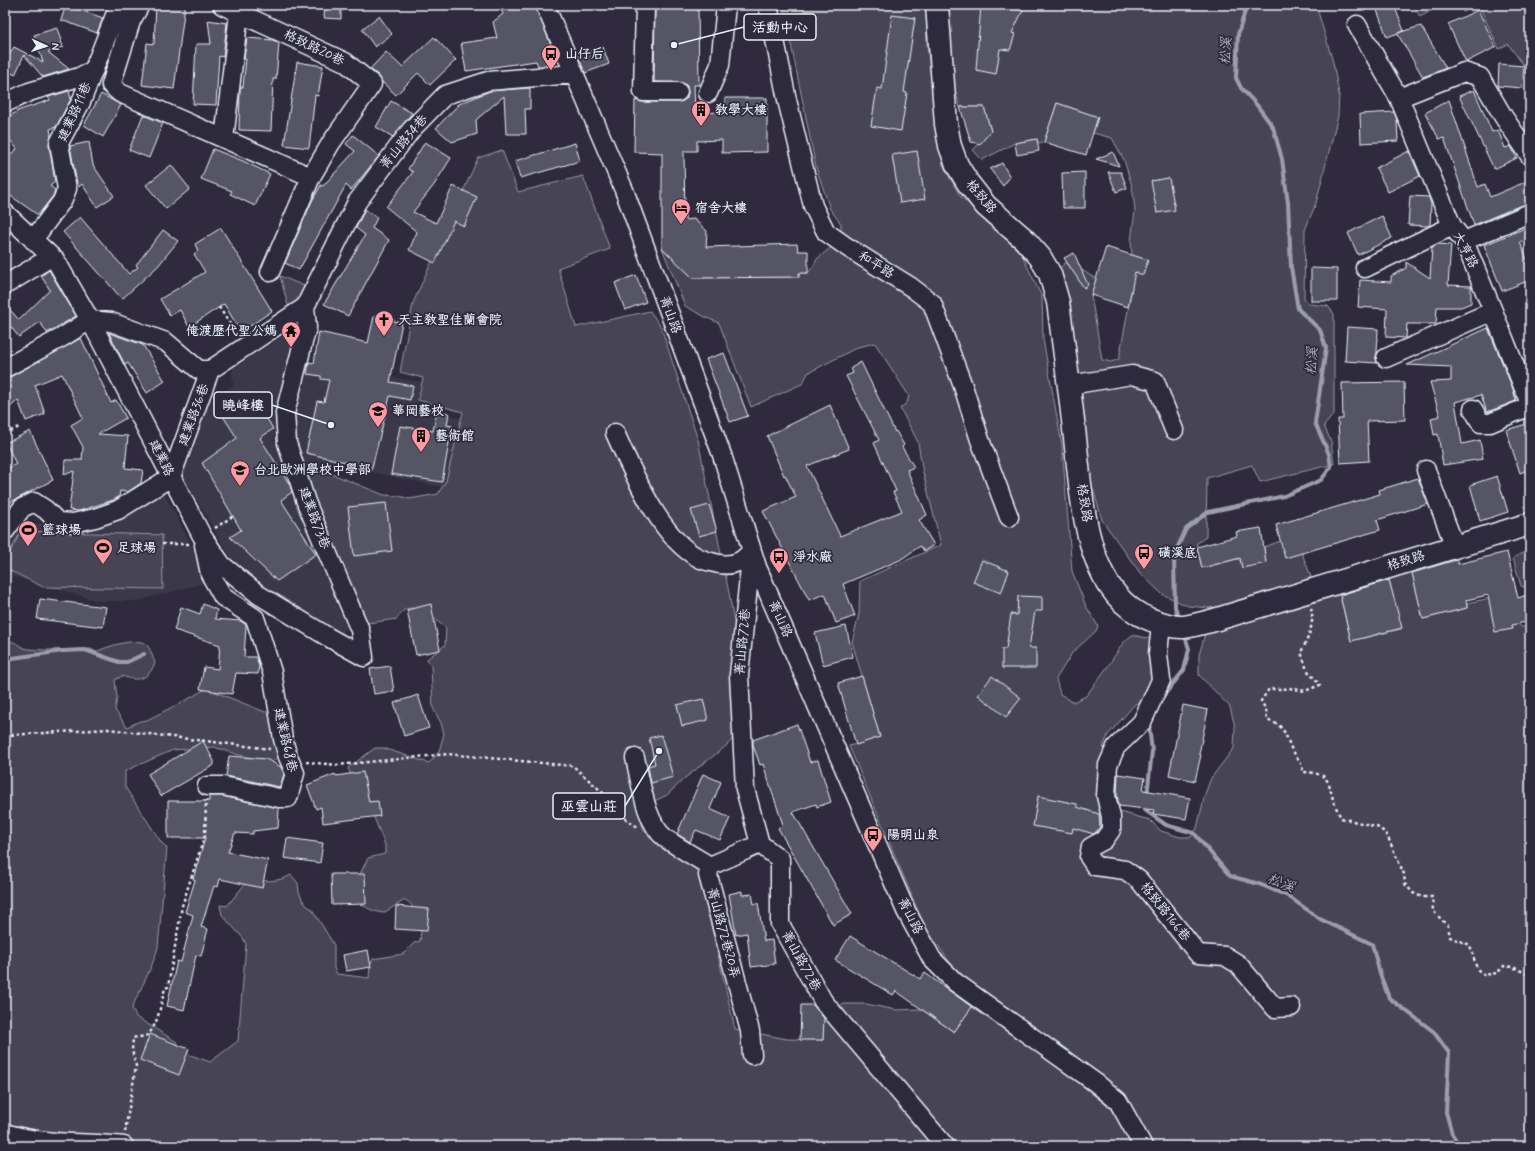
<svg xmlns="http://www.w3.org/2000/svg" width="1535" height="1151" viewBox="0 0 1535 1151" font-family="Mynerve,'LXGW WenKai TC',sans-serif">
<rect width="100%" height="100%" fill="#2f2a3d"/>
<filter id="ink" filterUnits="userSpaceOnUse"><feTurbulence type="fractalNoise" baseFrequency=".025" numOctaves="2"/><feDisplacementMap in="SourceGraphic" scale="8" xChannelSelector="R" yChannelSelector="G"/><feConvolveMatrix kernelMatrix="1 2 1 2 8 2 1 2 1" color-interpolation-filters="sRGB"/></filter>
<g filter="url(#ink)">
<path fill="#3b3749" d="M295,328L299,338L278,409L274,439L350,623L342,635L268,591L236,567L197,501L177,474L210,400L234,385L232,377L233,368Z
M306,362L421,382L417,406L469,420L451,489L324,462L307,477L288,436Z
M163,491L191,544L205,578V583L138,601H99L5,574V540L19,526L58,522L66,534L118,517Z"/>
<path fill="#464455" stroke="#979aa6" d="M783,5H926L927,45L937,129L943,165L960,196L999,231L1022,255L1042,297L1043,339L1062,445L1072,571L1086,606L1098,626L1096,631L1072,653L1056,679L1060,694L1073,702L1086,696L1108,666L1123,643L1132,635L1162,641L1154,702L1135,704L1108,735L1103,747L1108,753L1116,811L1150,820L1161,831L1180,837H1191L1197,828L1205,794L1211,778L1234,748L1235,727L1230,707L1199,675V655L1205,634L1339,592L1351,641L1401,629L1389,579L1412,572L1423,619L1467,608V603L1511,594L1519,625L1522,627H1530V1146H1149L1124,1099L957,973L924,925L849,746L880,737L852,642L859,614L860,581L941,545L922,468L918,442L900,408L907,403L909,396L875,343L858,347L808,373L802,384L751,407L719,323L705,317L685,306L662,248L693,278L799,277V273H808L813,267L817,259L835,244L841,233V224L830,209L816,167Z
M947,5H1316L1333,62L1339,94L1338,116L1316,203L1305,230L1304,298L1309,304L1328,306L1334,314V414L1324,426L1331,441L1334,464L1260,482L1252,465L1207,478L1206,537L1197,543V547L1202,568L1237,559L1241,561L1242,567L1266,563L1264,547L1281,541L1302,553L1311,577L1285,589L1231,606L1209,608L1188,606L1162,594L1140,573L1102,520L1089,474L1075,399V343L1066,293L1059,269L1066,262L1074,273L1082,270L1096,279L1091,295L1102,360L1111,362L1119,359L1132,288L1129,270L1143,274L1147,260L1132,255L1131,241L1135,210L1132,186L1124,160L1112,138L1093,133L1098,117L1057,103L1044,142L1038,143L1037,139L1015,143L982,160L973,150L991,131L984,107H960L952,79Z
M1414,5H1441L1420,17Z
M1459,5H1530V74L1508,44L1499,49L1479,6L1463,12Z
M502,150L518,192L583,176L610,249L558,268L576,327L650,311L661,327L698,440L729,593L751,719L726,746L685,778L667,795L638,809L644,831L699,872L735,1029L787,1039L823,1040V1019L842,1004H866L896,1010L921,1009L954,1032L972,1006L1059,1067L1110,1108L1120,1122L1132,1146H936C924,1141 913,1141 901,1146H5V642C14,638 19,648 28,649C46,651 72,649 91,649L96,652C105,647 139,636 147,645C151,650 153,658 155,663C148,680 138,682 122,676L115,680L117,698L115,710L127,727L140,721L147,720L188,699L202,691L208,689L265,712L280,711L284,752L272,762L239,755L214,747L173,750L125,771V787L161,842L167,848L158,947C153,967 140,989 132,1008L136,1017L177,1042L182,1049L188,1054L210,1062L238,1041L246,944L243,938L222,915L220,905L227,906L249,879C264,881 277,883 291,875L298,883L299,892L302,899L306,905L312,909L334,945V968L337,974L369,978L370,966L373,959L403,954L414,943L420,941C421,928 423,923 416,912C412,906 411,903 405,900L383,913C366,910 361,905 352,890L368,858L385,854V845L369,805L357,788L348,768L375,748H383L429,763L435,757L439,751L444,734L441,723L433,708L431,665L427,659L445,645L446,628C432,618 409,594 397,619L368,623L303,484L312,471L327,472L384,495L400,496L409,499L438,494L446,481L463,412L418,400L423,378L400,372L413,303L478,158Z
M280,276L309,288L290,313Z
M21,531L162,535L163,589L43,587L5,568V562Z
M1530,549V589L1521,586L1513,558Z"/>
<g fill="none" stroke-linecap="round" stroke-linejoin="round">
<path stroke="#9c9fab" stroke-width="4" d="M1178,615L1175,607L1174,555L1186,529L1208,512L1284,496L1321,480L1331,467L1329,454L1315,423L1326,348L1320,330L1298,309L1291,267L1288,203L1282,159L1273,127L1256,104L1241,88L1236,78L1238,34L1247,5
M5,659L63,651L85,650L119,662H127L144,654
M1161,699L1184,670L1189,649L1186,639
M1147,796L1152,751L1149,726L1150,724
M1146,805L1145,810L1166,825L1194,833L1230,876L1259,884L1288,896L1320,919L1372,944L1380,974L1389,998L1433,1031L1449,1053L1446,1112L1452,1134L1460,1146"/>
</g>
<path fill="#575565" stroke="#e8f1f8" d="M66,5L103,18L97,33L61,20Z
M156,5H185L174,89L142,85L147,43L154,44Z
M325,5H341V19L324,18Z
M499,5H535L557,60L542,66H538L536,61L466,71L461,43L497,38L493,22L503,14Z
M655,5H698L699,85H694L695,113L725,112V98H767V152L722,153V140L697,141V151H684L685,220L694,219L707,231L706,247L797,244L798,251H808V273H799V277L693,278L662,248V153L634,152L635,100L643,102H678L683,101L687,98L688,92L687,86L683,83L654,82Z
M981,5H1002V6L1023,10L1012,33L1015,34L1010,50L1000,49L996,74L976,70Z
M1375,5H1394L1404,31L1387,37Z
M1478,10L1496,47L1466,62L1448,24Z
M892,15L915,18L904,92L907,93L901,131L871,126L877,88L882,89Z
M379,16L392,34L375,47L362,29Z
M208,20L227,23L223,57L219,56L216,105L193,104L196,44H211Z
M1421,26L1446,68L1423,77L1397,33Z
M57,28L63,47L48,52L69,69L43,77L24,55L15,75L5,69V62L14,47L43,62L34,35Z
M434,37L456,60L430,85L418,73L396,95L382,82L379,76L370,69L386,52L402,67Z
M247,38L273,40L279,43L276,79H273L271,131L239,130L240,89L241,87H243L246,59H244Z
M603,47L609,64L585,73L578,56Z
M297,62L323,66L318,96L315,95L309,148L284,145Z
M1499,64L1524,66L1522,88L1498,86Z
M530,88V109H525L526,134H506L504,96L476,120L477,134L452,142L436,128L459,104L490,91Z
M1474,90L1492,132L1498,130L1505,148L1511,146L1517,158L1494,169L1459,96Z
M69,91L71,99L56,127L50,129L51,135L49,145L55,182L50,186L55,190L53,196L38,215L5,192V160L17,149L5,133V118L17,112V111L50,100L48,97Z
M101,94L121,105L103,137L84,125Z
M1449,100L1478,187L1485,184L1490,197L1530,180V203L1514,208L1474,225L1444,138L1439,139L1425,113Z
M391,101L412,113L393,137L376,127Z
M1057,103L1098,117L1086,155L1044,142Z
M960,107H984L991,131L980,144L971,142Z
M1394,112L1397,120L1398,141L1361,143L1360,114Z
M143,115L163,123L149,158L129,150Z
M353,135L379,156L351,190L346,185L299,270L285,263L312,201L321,185L323,186L355,151L346,144Z
M1037,139L1039,151L1017,155L1015,143Z
M89,142L93,165L114,196L97,207L82,184L79,187L77,184L70,146Z
M425,142L451,158L434,185L413,212L436,223L453,186L477,197L464,226L454,221L435,263L409,250L417,232L386,207L413,172L408,169Z
M575,143L580,161L520,178L515,161Z
M213,149L243,161L270,174L255,206L230,194L232,191L201,179Z
M917,151L925,199L900,203L892,155Z
M1409,151L1420,176L1388,192L1376,168Z
M1113,152L1119,166L1096,159Z
M1002,163L1010,177L1003,186L990,169Z
M171,165L190,189L166,209L146,185Z
M1085,172V208H1063L1062,173Z
M1108,172H1121L1127,188L1116,192Z
M1169,178L1175,210L1157,213L1151,181Z
M1410,196L1429,197L1431,204L1430,225L1428,226L1408,225Z
M365,209L377,218L372,228L389,240L348,316L324,304L365,235L356,228Z
M1382,216L1392,238L1358,255L1348,233Z
M80,217L129,274L138,267L136,265L163,230L178,241L158,266L122,299L63,232Z
M1530,226V238L1520,242L1530,267V280L1502,291L1484,245Z
M221,228L272,311L241,332L224,304L189,327L180,310L170,316L160,299L205,272L194,254L198,251L195,244Z
M1438,244L1451,245L1448,285L1471,286V303L1461,307H1437L1436,324H1407L1406,338L1386,337L1387,309L1358,307L1360,280L1391,282V276L1406,268V262L1430,278L1432,247Z
M1106,247L1148,260L1143,275L1135,272L1128,307L1091,295Z
M1074,253L1088,285L1084,288L1064,258Z
M1311,268L1337,269V301H1311Z
M49,270L76,316L47,333L40,322L19,337L5,320V304L19,320L50,290L41,276Z
M636,275L646,302L625,310L615,283Z
M374,316L402,323L390,382L413,386L410,400L390,396L371,471L350,466V463L306,453L317,401L324,402L329,380L321,379V376L307,374L309,362L314,363L319,332L368,343Z
M1347,327L1378,329L1377,352L1376,357L1377,363L1345,361Z
M1488,328L1513,389L1516,401L1487,412L1481,395L1455,402L1462,444L1480,440L1483,459L1443,465L1438,434L1434,435L1431,418L1440,416L1430,382L1451,381V367L1407,365Z
M109,333L143,345L165,381L147,393L128,363L125,365Z
M81,338L111,403L116,400L126,418L98,434L128,436L125,468L143,470L141,483L128,492L120,491L119,497L113,500L79,511L69,510L74,471L64,475L65,460H82L83,447L71,425L83,418L62,374L35,385L45,414L26,421L18,400L5,412V378L10,377Z
M724,353L748,416L730,422L706,359Z
M861,362L895,432L896,431L904,445L902,447L914,467L907,470L927,515L919,520L934,545L924,551L920,546L900,560L843,584L855,616L836,623L825,594L809,600L763,511L796,497L785,475L784,476L767,436L830,405L849,449L807,466L840,536L902,511L893,492L896,491L874,443L879,440L846,376L853,373L851,368Z
M1404,382L1405,420L1367,421L1369,461L1340,463L1338,419H1343L1342,383Z
M252,393L273,429L260,438L290,485L292,492L281,500L316,554L277,581L230,537L241,530L202,463L237,438L221,413Z
M437,411L449,413L447,425L452,426L442,482L391,474L400,426L433,431Z
M1530,423V469L1520,473L1506,430Z
M30,431L53,480L5,505V470L16,464L6,443Z
M1497,476L1508,512L1480,521L1470,485Z
M1418,478L1428,504L1377,520L1380,530L1285,558L1276,525L1380,494L1379,490Z
M386,503L392,551L354,556L348,507Z
M709,505L717,531L699,536L691,510Z
M1261,528L1266,563L1242,568L1240,558L1202,568L1197,547L1237,536L1236,532Z
M1507,552L1518,598L1530,594V606H1528L1530,621L1512,625L1513,629L1495,632L1488,595L1466,600L1467,608L1423,619L1412,573L1452,561L1458,560V564Z
M982,560L1009,571L1001,593L973,582Z
M1389,580L1402,628L1351,641L1340,595Z
M1018,596L1042,597V611H1035L1029,648H1036V668H1002V649H1006L1011,614L1017,615Z
M40,599L106,607L103,627L37,619Z
M203,604L217,610L215,619L241,621L246,625L244,657H256L259,665L258,674L236,673L232,694L200,689L204,667L218,669L220,645L174,630L181,607L200,614Z
M431,604L440,650L416,655L407,610Z
M846,626L853,657L823,665L815,633Z
M390,666L394,691L374,694L370,669Z
M862,676L880,737L856,745L838,683Z
M992,676L1021,698L1006,717L978,695Z
M418,695L429,728L404,736L394,703Z
M703,699L708,720L682,726L677,705Z
M1183,705L1208,710L1199,754L1201,755L1195,781L1169,775Z
M797,724L810,762L818,760L831,802L817,807L816,804L793,812L852,914L833,925L778,828L783,825L763,764L760,765L753,745V740Z
M661,735L673,777L651,783L648,766L655,764L649,738Z
M203,741L214,761V765L161,796L148,774Z
M229,756L266,759L281,767L284,774L280,787L226,776Z
M363,772L369,802L378,801L380,816L323,823L321,807L316,809L307,785L335,774L336,776Z
M703,774L721,782L710,809L730,818L720,840L696,830L690,842L677,834Z
M1118,774L1145,778L1143,790L1190,798L1186,819L1153,814L1154,810L1119,806L1117,795Z
M209,796H222L279,808L278,828L253,831V834L235,833L228,852L268,860L262,888L220,879L218,887L214,886L201,927L208,929L201,956L196,955L184,1010L167,1006L177,961L181,962L193,915L185,912L195,880L193,879L205,838H168V801H209Z
M1038,796L1077,804V807L1099,814L1100,827L1094,834L1073,828L1072,833L1033,826Z
M287,838L323,843L320,863L284,858Z
M331,874H365L366,904L332,905Z
M742,891V895L752,894L754,904L758,903L764,941L772,940L775,964L751,967L747,933L736,935L729,894Z
M396,906L429,909L427,931L395,929Z
M850,936L920,979L925,973L972,1007L954,1032L896,991L893,995L835,960Z
M368,950L371,967L346,971L343,955Z
M801,1005H813L824,1018L823,1040H800Z
M150,1034L189,1049L179,1075L140,1060Z"/>
<g fill="none" stroke-linecap="round" stroke-linejoin="round">
<defs>
<path id="minor" d="M140,5L131,21L111,85L120,93L311,177L270,272
M222,5L345,62L372,84L331,143L311,177
M545,5L624,190L722,455L757,567L906,911L932,959L955,982L1096,1083L1118,1101L1143,1146
M645,5L643,92H678
M768,5L787,100L813,206L826,232L847,247L911,287L932,303L963,386L980,440L1009,517
M1357,25L1399,98L1452,226L1464,241L1493,311L1530,404
M708,93L720,65L726,5
M1399,98L1464,72L1480,77L1503,116L1530,156
M5,103L29,92L79,77L94,70
M224,139L239,13
M5,213L56,261L90,320L202,536L222,565L259,595L328,637L364,657
M33,240L62,201L67,189L59,143L81,102L119,5
M1464,241L1530,213
M1365,268L1452,226
M5,285L51,257
M305,307L307,327L285,413L287,443L306,502L360,630L364,657
M1386,358L1493,311
M5,368L61,338L90,320L111,322L166,342L199,370H210L305,307L357,202L411,130L445,95L488,81L574,74
M1069,385L1132,375L1155,381L1174,430
M1473,409L1481,423H1490L1530,406
M615,433C632,470 661,540 699,558C703,560 707,561 711,562C720,565 731,566 740,561C744,559 748,554 752,551
M1426,470L1455,547
M5,531L22,508L34,502L46,510L58,522L73,523L95,518L118,510L171,477L210,370
M204,545L210,574L223,597L255,618L272,672L283,739L288,757L295,773L288,798H279L223,786H207
M751,557L739,675L745,789L760,844L780,859V924L823,1001L945,1146
M1161,624L1158,654L1161,680L1142,722L1116,747L1108,765L1106,796L1111,817V830L1104,840L1091,847L1089,857L1095,866L1125,870L1139,880L1198,954L1225,956L1238,964L1275,1008L1291,1007
M635,758C641,782 645,822 665,838C679,848 695,857 710,866
M752,1055L750,1031L708,875L710,866L760,844
M5,1133C44,1145 84,1142 124,1146"/>
<path id="major" d="M937,5L946,124L950,146L957,165L968,183L986,206L1024,239L1040,257L1050,274L1058,302C1064,347 1070,393 1075,438C1082,497 1084,593 1149,619C1160,623 1173,628 1184,627C1193,626 1202,623 1211,621L1530,524"/>
</defs>
<use href="#minor" stroke="#e8f1f8" stroke-width="21"/>
<use href="#major" stroke="#e8f1f8" stroke-width="25"/>
<path stroke="#e8f1f8" stroke-width="2.5" stroke-dasharray="3 3" stroke-linecap="butt" d="M219,307L237,335
M5,434L19,427
M215,528L233,516
M162,544H189
M1311,608C1315,623 1308,639 1301,652L1307,670L1320,685L1305,691L1289,688L1284,689H1269L1261,701L1266,710L1267,720L1279,725L1285,733L1291,748L1302,765L1303,772L1315,773L1325,777L1329,784L1334,803L1341,818L1377,827L1386,833L1404,874L1405,884L1413,893L1422,897H1432L1433,911L1448,926L1450,937L1470,945L1477,969L1484,975L1497,973L1504,966L1513,967L1530,975
M5,734L11,735L108,729L270,749
M306,762L338,765L448,754L573,766L610,799L628,821L638,827
M125,1132L136,1066L132,1050L133,1038C137,1037 142,1037 145,1036C157,1032 162,999 165,988L168,987L182,906L205,835L206,800"/>
<use href="#minor" stroke="#2f2a3d" stroke-width="18"/>
<use href="#major" stroke="#2f2a3d" stroke-width="22"/>
</g>
</g>
<defs>
<symbol id="bus-pin" viewBox="-11 -11 22 30"><path d="M0 17L-7.5 6A9.5 9.5 0 1 1 7.5 6Z" fill="#ff9aa2" stroke="#2f2a3d"/><path d="M-5-6H5V4H4V6H2V4H-2V6H-4V4H-5ZM-3.5-4V0h7V-4ZM-3.5 1.2v1.5H-2V1.2ZM2 1.2v1.5H3.5V1.2Z" fill="#111"/></symbol>
<symbol id="building-pin" viewBox="-11 -11 22 30"><path d="M0 17L-7.5 6A9.5 9.5 0 1 1 7.5 6Z" fill="#ff9aa2" stroke="#2f2a3d"/><path d="M-4-6H4V6H1V3H-1V6H-4ZM-2.5-4.3h1.7v1.8h-1.7ZM.8-4.3h1.7v1.8H.8ZM-2.5-1h1.7V.8h-1.7ZM.8-1h1.7V.8H.8Z" fill="#111"/></symbol>
<symbol id="hotel-pin" viewBox="-11 -11 22 30"><path d="M0 17L-7.5 6A9.5 9.5 0 1 1 7.5 6Z" fill="#ff9aa2" stroke="#2f2a3d"/><path d="M-6-4.5h1.5V1H6V5H4.5V3h-9V5H-6ZM-4 0a1.8 1.8 0 1 1 3.6 0ZM.5 0V-2.5h3Q6-2.5 6 0Z" fill="#111"/></symbol>
<symbol id="church-pin" viewBox="-11 -11 22 30"><path d="M0 17L-7.5 6A9.5 9.5 0 1 1 7.5 6Z" fill="#ff9aa2" stroke="#2f2a3d"/><path d="M-1.2-6h2.4v3.5h3.3v2.4h-3.3V6h-2.4V-.1h-3.3v-2.4h3.3Z" fill="#111"/></symbol>
<symbol id="temple-pin" viewBox="-11 -11 22 30"><path d="M0 17L-7.5 6A9.5 9.5 0 1 1 7.5 6Z" fill="#ff9aa2" stroke="#2f2a3d"/><path d="M0-6L5-2H3V0L6.5 2.5H4V6H1.5V3h-3V6H-4V2.5H-6.5L-3 0V-2H-5Z" fill="#111"/></symbol>
<symbol id="school-pin" viewBox="-11 -11 22 30"><path d="M0 17L-7.5 6A9.5 9.5 0 1 1 7.5 6Z" fill="#ff9aa2" stroke="#2f2a3d"/><path d="M0-5L7-2L0 1L-7-2ZM-4 1L0 2.5L4 1V4Q0 6-4 4Z" fill="#111"/></symbol>
<symbol id="stadium-pin" viewBox="-11 -11 22 30"><path d="M0 17L-7.5 6A9.5 9.5 0 1 1 7.5 6Z" fill="#ff9aa2" stroke="#2f2a3d"/><path d="M0-5a6.5 5 0 1 0 0 10a6.5 5 0 1 0 0-10ZM-3.5-1.8h7v3.6h-7Z" fill="#111"/></symbol>
</defs>
<g fill-rule="evenodd">
<use href="#bus-pin" x="540" y="43" width="22" height="30"/>
<use href="#building-pin" x="690" y="99" width="22" height="30"/>
<use href="#hotel-pin" x="670" y="197" width="22" height="30"/>
<use href="#church-pin" x="373" y="309" width="22" height="30"/>
<use href="#temple-pin" x="280" y="320" width="22" height="30"/>
<use href="#school-pin" x="367" y="400" width="22" height="30"/>
<use href="#building-pin" x="410" y="425" width="22" height="30"/>
<use href="#school-pin" x="229" y="459" width="22" height="30"/>
<use href="#stadium-pin" x="17" y="519" width="22" height="30"/>
<use href="#stadium-pin" x="92" y="537" width="22" height="30"/>
<use href="#bus-pin" x="1133" y="542" width="22" height="30"/>
<use href="#bus-pin" x="768" y="546" width="22" height="30"/>
<use href="#bus-pin" x="862" y="824" width="22" height="30"/>
</g>
<g text-anchor="middle" dominant-baseline="central" stroke-width="3.5" stroke-linejoin="round" paint-order="stroke">
<g font-size="13" fill="#e8f1f8" stroke="#2f2a3d">
<text transform="translate(314 48) rotate(26)">格致路20巷</text>
<text transform="translate(75 112) rotate(-66)">建業路11巷</text>
<text transform="translate(404 142) rotate(-50)">菁山路34巷</text>
<text transform="translate(981 197) rotate(50)">格致路</text>
<text transform="translate(1465 250) rotate(62)">大亨路</text>
<text transform="translate(876 265) rotate(32)">和平路</text>
<text transform="translate(670 315) rotate(70)">菁山路</text>
<text transform="translate(194 415) rotate(-70)">建業路36巷</text>
<text transform="translate(161 458) rotate(63)">建業路</text>
<text transform="translate(1084 503) rotate(81)">格致路</text>
<text transform="translate(314 518) rotate(69)">建業路73巷</text>
<text transform="translate(1406 561) rotate(-17)">格致路</text>
<text transform="translate(780 619) rotate(66)">菁山路</text>
<text transform="translate(743 642) rotate(-85)">菁山路72巷</text>
<text transform="translate(285 740) rotate(77)">建業路68巷</text>
<text transform="translate(1165 912) rotate(51)">格致路166巷</text>
<text transform="translate(910 916) rotate(63)">菁山路</text>
<text transform="translate(723 933) rotate(75)">菁山路72巷20弄</text>
<text transform="translate(801 961) rotate(61)">菁山路72巷</text>
</g>
<g font-size="13" font-weight="bold" fill="#e8f1f8" stroke="#2f2a3d" text-anchor="start">
<text x="565" y="54">山仔后</text>
<text x="715" y="110">教學大樓</text>
<text x="695" y="208">宿舍大樓</text>
<text x="398" y="320">天主教聖佳蘭會院</text>
<text x="277" y="331" text-anchor="end">俺渡歷代聖公媽</text>
<text x="392" y="411">華岡藝校</text>
<text x="435" y="436">藝術館</text>
<text x="254" y="470">台北歐洲學校中學部</text>
<text x="42" y="530">籃球場</text>
<text x="117" y="548">足球場</text>
<text x="1158" y="553">磺溪底</text>
<text x="793" y="557">淨水廠</text>
<text x="887" y="835">陽明山泉</text>
</g>
<g font-size="14" font-style="italic" fill="#afb4be" stroke="#2f2a3d">
<text transform="translate(1226 51) rotate(-87)">松溪</text>
<text transform="translate(1312 361) rotate(-86)">松溪</text>
<text transform="translate(1281 883) rotate(22)">松溪</text>
</g>
</g>
<path fill="none" stroke="#e8f1f8" stroke-width="1.5" d="M674 45L744 27M331 425L272 405M659 751L625 806"/>
<g fill="#e8f1f8" stroke="#2f2a3d" stroke-width="1.5">
<circle cx="674" cy="45" r="4"/>
<circle cx="331" cy="425" r="4"/>
<circle cx="659" cy="751" r="4"/>
</g>
<g fill="#2f2a3d" stroke="#e8f1f8" stroke-width="1.5">
<rect x="744" y="14" width="72" height="26" rx="4"/>
<rect x="214" y="392" width="58" height="26" rx="4"/>
<rect x="553" y="793" width="72" height="26" rx="4"/>
</g>
<g font-size="14" text-anchor="middle" font-weight="bold" fill="#e8f1f8">
<text x="780" y="32">活動中心</text>
<text x="243" y="410">曉峰樓</text>
<text x="589" y="811">巫雲山莊</text>
</g>
<rect width="1535" height="1151" fill="none" stroke="#2f2a3d" stroke-width="20"/>
<rect x="10" y="10" width="1515" height="1131" fill="none" stroke="#e8f1f8" stroke-width="1.5" filter="url(#ink)"/>
<g transform="translate(46 46) rotate(93)" stroke="#2f2a3d" stroke-width="3" paint-order="stroke">
<path d="M0-3L7 15L0 10L-7 15Z" fill="#e8f1f8"/>
<text y="-6" font-size="11" font-weight="bold" text-anchor="middle" fill="#e8f1f8">N</text>
</g>
</svg>
